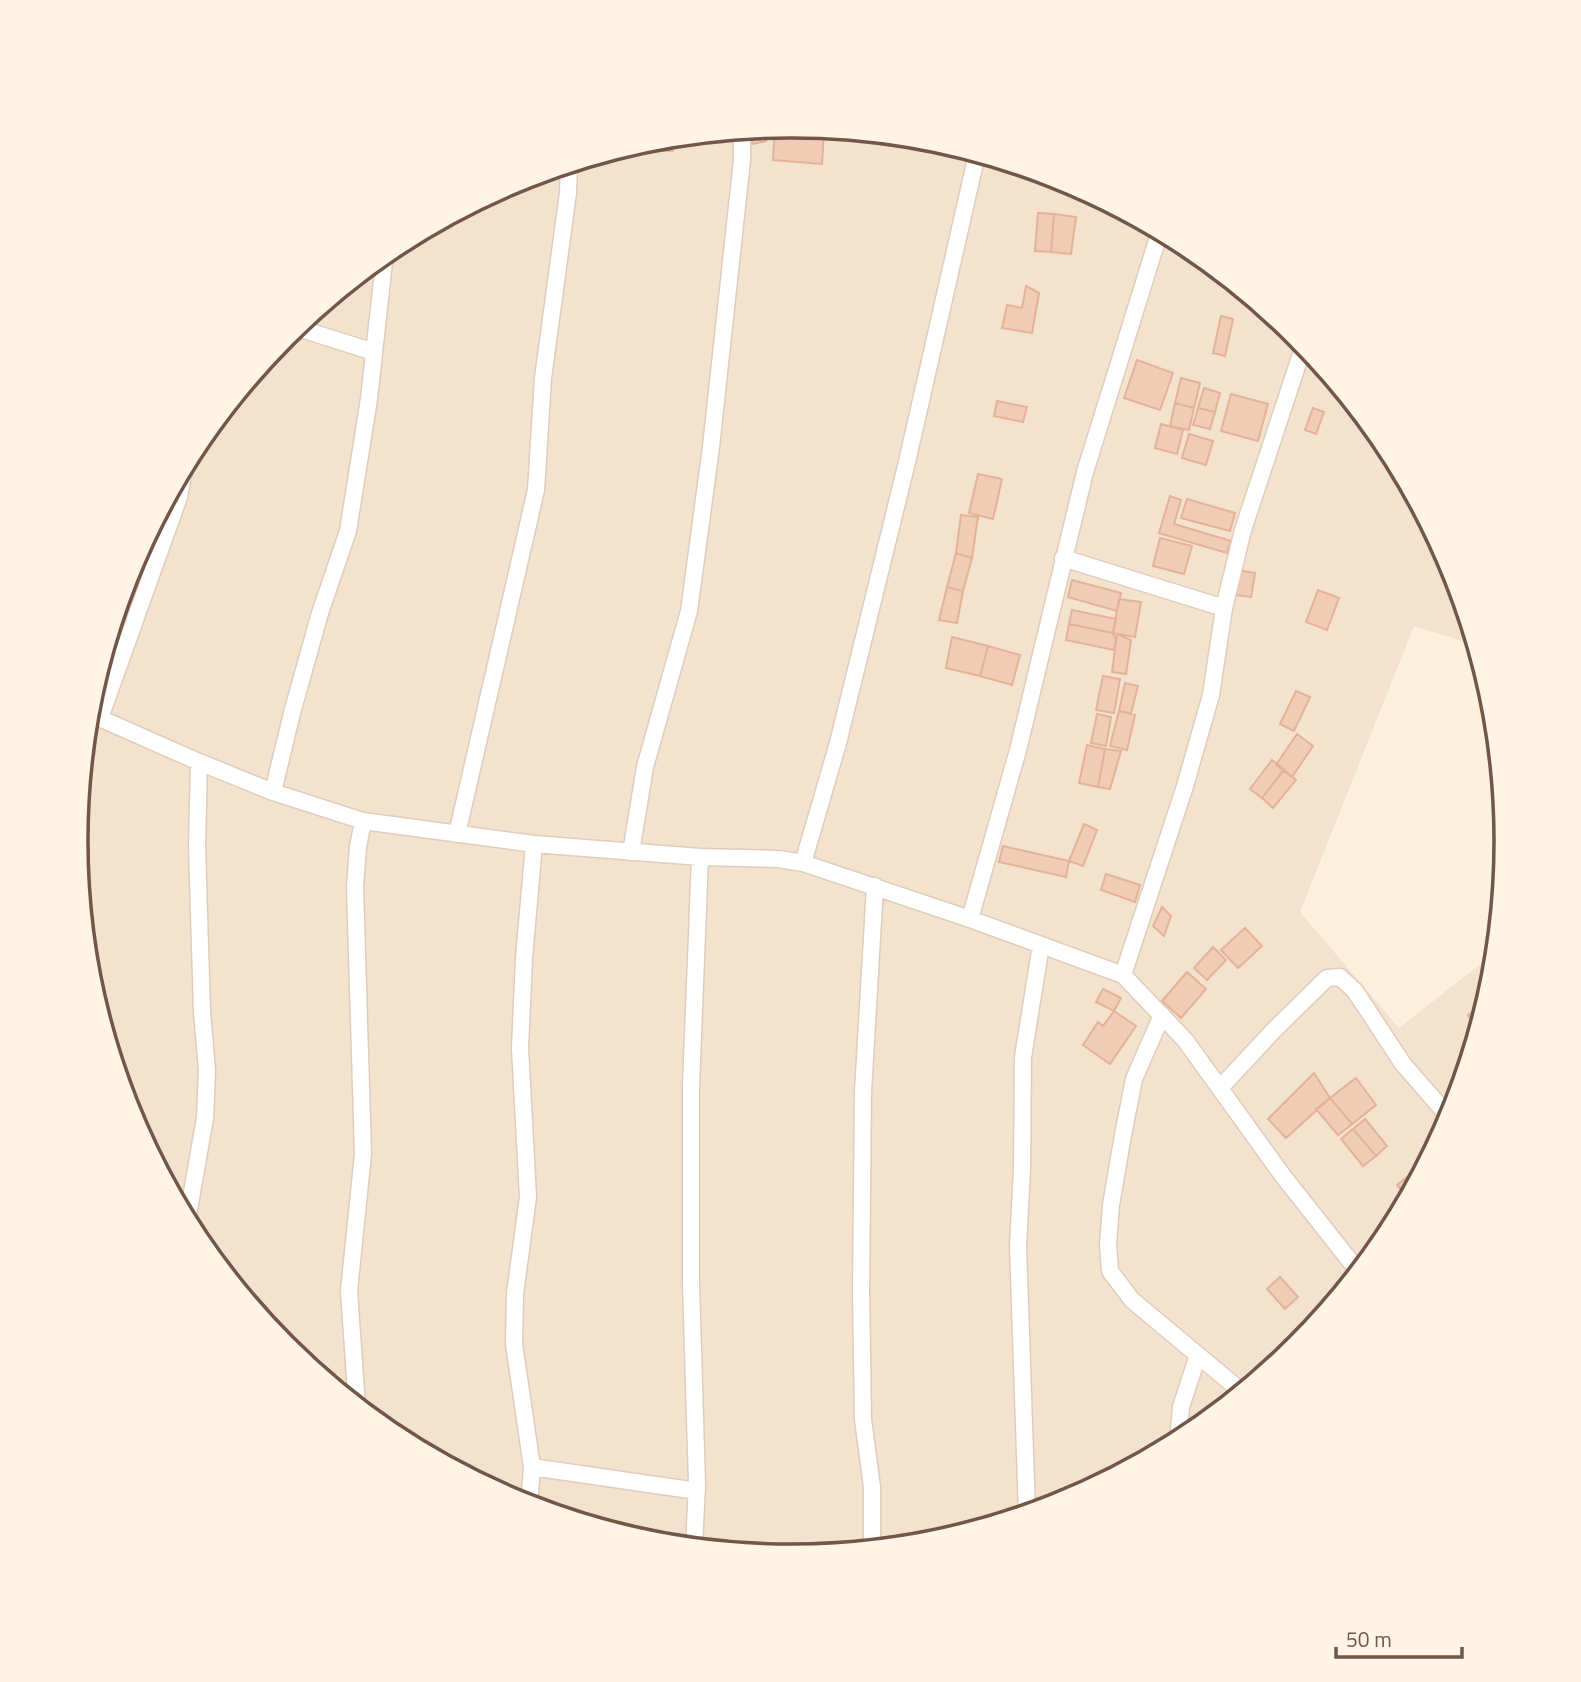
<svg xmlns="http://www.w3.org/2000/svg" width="1581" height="1682" viewBox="0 0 1581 1682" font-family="'Titillium Web',sans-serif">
<rect width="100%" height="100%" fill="#fcf0df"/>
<path fill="#f3e2ce" d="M791,126L930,140L1065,180L1188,247L1297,336L1385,444L1451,568L1475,645L1414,626L1300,912L1399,1028L1483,962L1493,974L1451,1115L1385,1239L1296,1347L1188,1436L1064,1502L930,1543L790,1556L651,1542L516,1502L393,1435L284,1346L196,1238L130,1114L89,980L75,841L89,701L130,567L196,443L285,335L393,246L517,180L651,139Z"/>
<path fill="#f1cdb7" stroke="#e4b397" stroke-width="2" d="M791,126L824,129L822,164L773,160L775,127Z
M767,128L766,141L752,144L753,129Z
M722,133L723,142L681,146L680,137Z
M672,137L673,151H658L657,139Z
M1038,213L1054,214L1051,252L1035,251Z
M1054,214L1076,217L1071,254L1051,252Z
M1026,286L1039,293L1032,333L1002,328L1007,305L1022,308Z
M1221,316L1233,319L1225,356L1213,353Z
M1137,360L1173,373L1160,410L1124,398Z
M1181,378L1200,383L1194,408L1175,403Z
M1204,388L1220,393L1215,412L1198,408Z
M1231,394L1268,404L1258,441L1221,431Z
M997,401L1027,407L1023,422L994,416Z
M1175,403L1194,408L1189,430L1170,426Z
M1198,408L1215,412L1210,429L1193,425Z
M1313,408L1324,412L1316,434L1305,430Z
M1161,424L1183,430L1177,454L1155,448Z
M1189,434L1213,441L1206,465L1182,458Z
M978,474L1002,479L993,519L969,513Z
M1170,496L1181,500L1174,524L1231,541L1227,553L1159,533Z
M1187,499L1235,513L1230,531L1181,518Z
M961,515L978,517L972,558L956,553Z
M1160,538L1192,546L1184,574L1153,566Z
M956,553L972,558L963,591L947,587Z
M1238,570L1255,573L1251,597L1235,595Z
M1072,580L1121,593L1117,611L1068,597Z
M947,587L963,591L957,623L939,620Z
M1318,590L1339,598L1327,630L1306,622Z
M1119,599L1141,602L1135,637L1113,633Z
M1072,610L1116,619L1113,633L1069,624Z
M1069,624L1113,633L1116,640L1114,650L1066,640Z
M1117,634L1131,640L1126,674L1112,672Z
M952,637L988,646L980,676L946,668Z
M988,646L1020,655L1012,685L980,676Z
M1103,676L1120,679L1114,713L1096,710Z
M1125,683L1138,686L1131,713L1119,711Z
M1296,691L1310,697L1294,731L1280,724Z
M1119,711L1135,715L1127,750L1110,746Z
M1097,714L1111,717L1106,746L1091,743Z
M1297,734L1313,746L1292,777L1276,765Z
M1087,745L1105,749L1098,787L1079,783Z
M1105,749L1121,751L1110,789L1098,787Z
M1272,760L1284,769L1262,798L1250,789Z
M1284,770L1296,780L1273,808L1262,798Z
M1084,824L1097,830L1083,866L1069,861Z
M1003,846L1069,861L1066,877L999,862Z
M1106,874L1140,885L1135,902L1101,890Z
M1162,907L1171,916L1164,936L1153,926Z
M1245,928L1262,946L1238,968L1221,950Z
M1213,947L1226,960L1207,980L1194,968Z
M1187,972L1206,989L1181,1018L1162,1001Z
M1103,989L1121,998L1114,1011L1096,1002Z
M1480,1007L1483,1011L1477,1029L1468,1015Z
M1114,1011L1136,1026L1110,1064L1083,1045L1098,1022L1103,1026Z
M1314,1073L1330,1098L1286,1138L1268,1119Z
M1356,1078L1376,1105L1352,1124L1330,1098Z
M1330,1098L1352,1124L1338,1135L1316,1109Z
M1365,1119L1387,1146L1376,1156L1353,1129Z
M1353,1129L1376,1156L1363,1166L1341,1139Z
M1412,1173L1417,1180L1407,1197L1397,1185Z
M1392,1225L1385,1239L1366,1262L1361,1256Z
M1280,1277L1298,1297L1285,1309L1267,1289Z"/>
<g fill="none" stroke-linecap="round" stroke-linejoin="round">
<defs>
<path id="minor" d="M295,327L374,352
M1063,558L1224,608
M88,713L199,762L273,792L363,821L534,844L700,857L779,859L803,863L970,919L1123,975L1185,1040L1283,1176L1358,1271
M100,718L179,497L186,462
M273,792L292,713L320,613L348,531L369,399L385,253
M457,834L536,490L543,378L568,193L569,164
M631,852L645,767L689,611L711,447L742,160V131
M803,863L838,743L907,462L977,154
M970,919L1018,750L1085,472L1160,231
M1123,975L1185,786L1211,695L1224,608L1243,530L1304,345
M1162,1015L1134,1079L1123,1135L1111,1205L1108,1245L1110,1271L1132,1300L1242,1392
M1220,1088L1274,1030L1327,978L1340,977L1355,991L1403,1064L1450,1118
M187,1221L205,1118L207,1070L202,1012L197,846L199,762
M357,1406L349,1291L363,1154L355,887L358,847L363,821
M1178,1441L1181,1407L1198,1355
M532,1467L697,1491
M529,1505L532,1467L514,1344L515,1294L528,1197L520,1048L524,958L534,844
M1027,1513L1018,1246L1022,1169L1023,1057L1041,945
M694,1547L697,1484L691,1284V1086L700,857
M872,1548V1487L863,1419L861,1291L863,1092L875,886"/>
</defs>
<use href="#minor" stroke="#e0ccbb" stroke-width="19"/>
<use href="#minor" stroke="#fff" stroke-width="16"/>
</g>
<path d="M0 0H1581V1682H0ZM88 841a703 703 0 1 1 1406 0a703 703 0 1 1-1406 0Z" fill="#fff4e5" fill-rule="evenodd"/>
<path fill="none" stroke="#725647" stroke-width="3.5" d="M88 841a703 703 0 1 1 1406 0a703 703 0 1 1-1406 0Z"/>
<path d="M1336 1647v10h126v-10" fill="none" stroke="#725647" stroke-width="3.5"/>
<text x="1346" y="1647" font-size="21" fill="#725647" stroke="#fff4e5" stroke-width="5" paint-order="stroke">50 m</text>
</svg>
